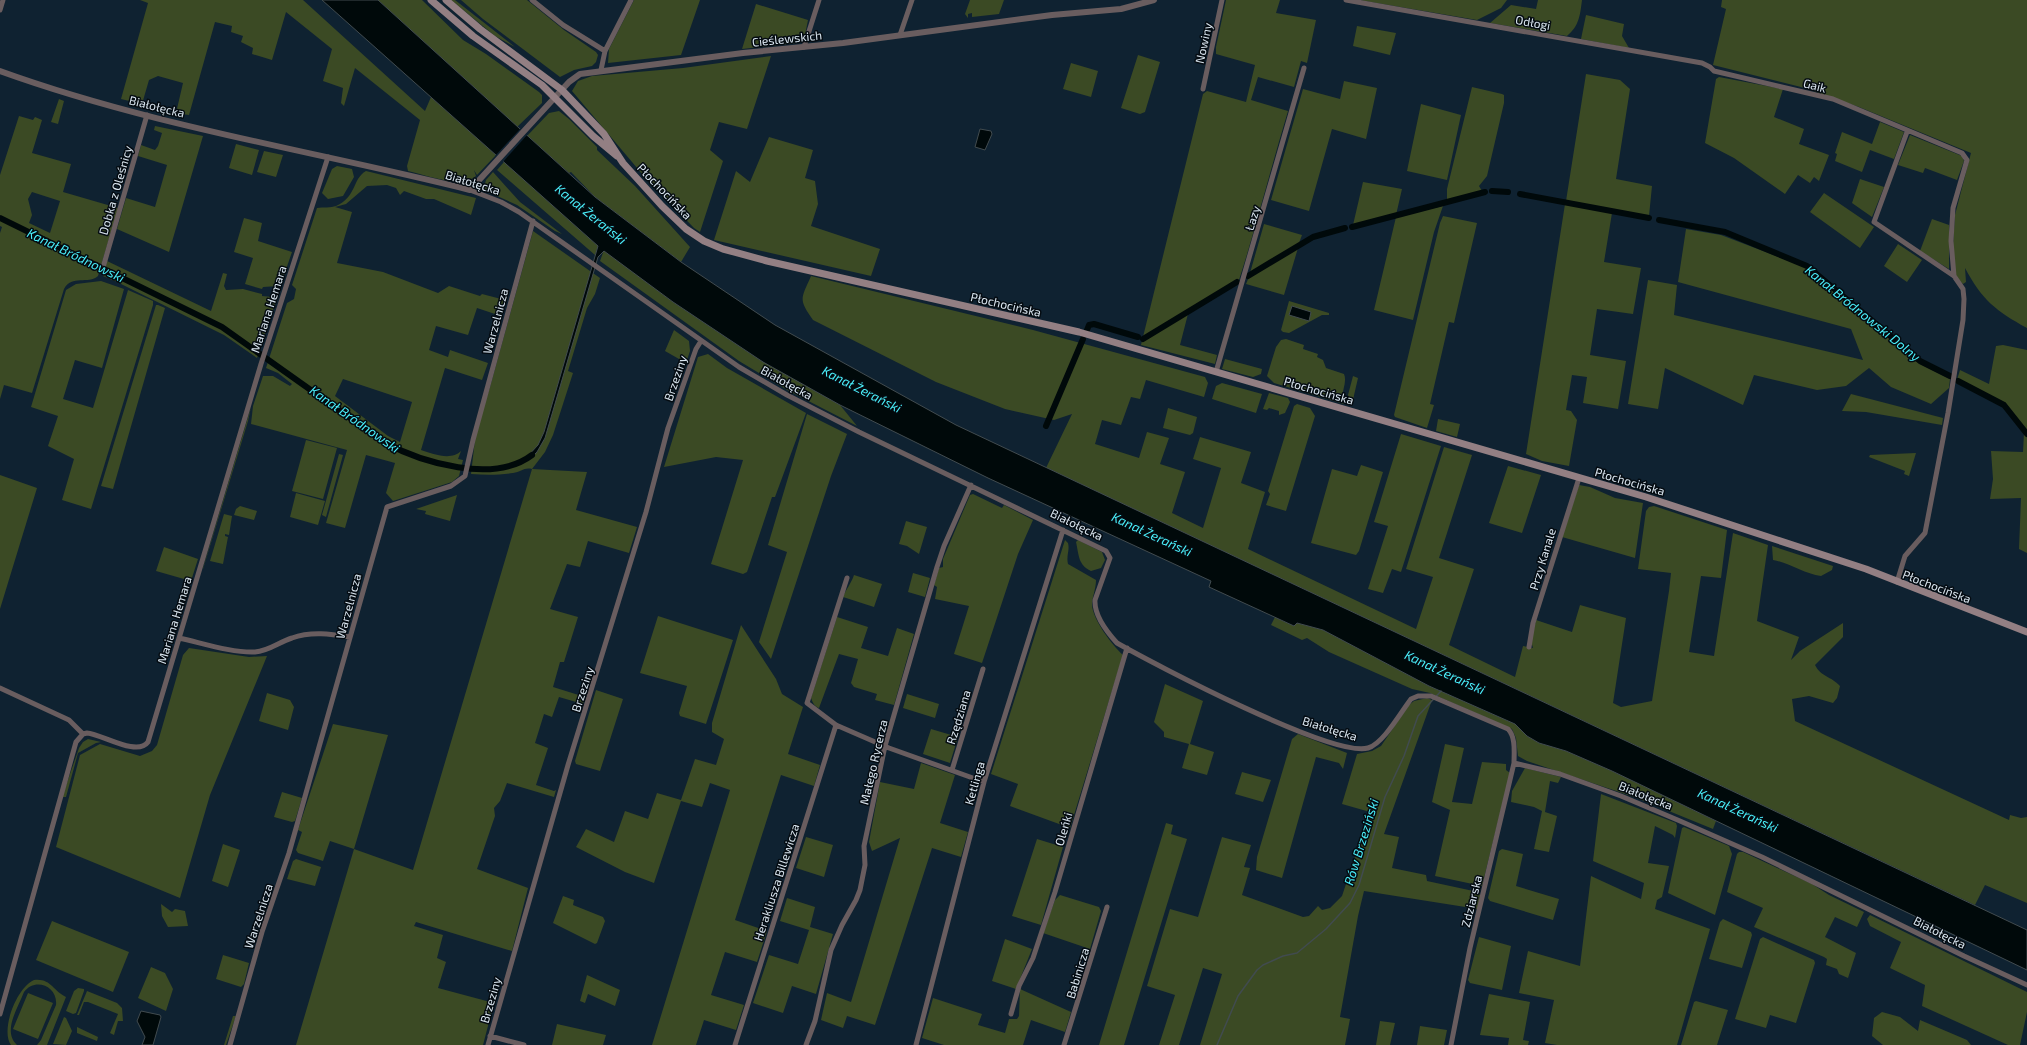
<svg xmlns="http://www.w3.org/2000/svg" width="2027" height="1045" viewBox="0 0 2027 1045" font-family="'Exo 2',sans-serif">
<rect width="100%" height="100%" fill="#0f2231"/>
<path fill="#3b4a24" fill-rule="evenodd" d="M140,0H303L425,111L431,97L496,155L477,175L474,170L476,176C461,189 426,175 408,171L407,166L420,120L355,68L344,106L341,103L343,88L323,81L332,49L286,12L272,60L252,54L253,48L241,42L243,36L231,32L232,26L215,22L189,115L176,113L183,83L158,76L149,80L142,104L121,99L148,3Z
M378,0H422L463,40L486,54L539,92L542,95V103L517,127Z
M451,0H455L515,47L495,36Z
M461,0H527L564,30L596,52L598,55L596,62L592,66L574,70L560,77L483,19Z
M634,0H700L681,55L608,63L609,49Z
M970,0H1004L999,14L972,17V13L968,14V18L965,14Z
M1226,0H1280L1276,13L1316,20L1307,63L1301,61L1294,87L1258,77L1251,100L1288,111C1271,167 1257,224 1239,280L1189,310L1180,345L1217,355L1215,364L1141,345L1203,94L1207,91L1246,102L1255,65L1216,54V47Z
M1359,0H1507L1501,8L1477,20Z
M1538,0H1582C1580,16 1579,26 1567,36L1490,23L1511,5L1536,9Z
M1722,0H2027V328C1996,311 1982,300 1965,268L1966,282L1963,284L1955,277L1953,246L1955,215L1971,153L1859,107L1805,88L1713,65L1726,9L1721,7Z
M756,4L808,20L804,40L797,43L742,49Z
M1586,15L1624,24L1622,36L1629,48L1581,39Z
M1357,26L1396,33L1390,55L1353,46Z
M1138,55L1160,62L1145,112L1140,114L1121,108Z
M771,56L747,129L719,122L710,150L723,161L700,232L694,228L643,175L572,91L578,81L592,76L683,68Z
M1071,63L1098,71L1091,97L1063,89Z
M1586,74L1620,80L1630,89L1616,179L1652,186L1649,216L1566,201Z
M1719,77L1783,89L1774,117L1804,129L1799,144L1829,155L1819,181L1814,177L1810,183L1798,175L1785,194L1734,158L1705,143L1716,79Z
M1344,81L1377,88L1366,139L1332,129L1309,211L1271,200L1303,89L1340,99Z
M1472,87L1502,94L1504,95V103L1487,176L1479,186L1482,191L1447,200V189Z
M59,99L64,101L58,124L51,122Z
M1421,104L1461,115L1447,180L1407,171Z
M559,111L569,119L597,147V150L635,186L690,247L681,262L595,197L571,172L569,173L527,136L549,113Z
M19,116L33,120L35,117L42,120L32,153L71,164L63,192L118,208L98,276C88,285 72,274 64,289L32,393L4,385L0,399V233L2,227L0,226V175ZM32,192L60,201L50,233L29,223L32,215L28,199Z
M1880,122L1904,132L1894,159L1870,150L1862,172L1835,161L1837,154L1835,153L1842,132L1872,144Z
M155,126L203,136L169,252L117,229L126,198L155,207L167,165L138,156L141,145L155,150L158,146L162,133L154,130Z
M1910,135L1962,156L1964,161L1957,180L1925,168L1923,173L1898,165Z
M769,137L813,150L805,178L815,181L818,204L811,226L880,249L871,276L714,240L736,171L750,182Z
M236,144L259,150L252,175L229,168Z
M264,151L283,155L276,177L257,172Z
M504,162L598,246L595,255L497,170Z
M337,166L352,169L354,177L343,196L328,199L322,193L332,169Z
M366,171L476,198L471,215L434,199H426L404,191L400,195L396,188L387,185L367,186L346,204L335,207L352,212L337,263L383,272L438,293L449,286L480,296L482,294L505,300L501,316L477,308L468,335L436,326L429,350L448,357L450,350L488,363L482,380L445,368L421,450C433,454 451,461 461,451L458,459L463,460L459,476L452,482L393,501L386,493L395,463L366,455L345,528L326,523L347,450L251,424L253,406L263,376H273L290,386L292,384L278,373L266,368L287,303L294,299L296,289L292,285L317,208C323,207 331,208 336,206C357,197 352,179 366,171ZM343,379L412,402L400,442L388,436L335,396Z
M493,172L520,202L562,234L555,231L517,205L486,191L484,187L486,180Z
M1860,179L1884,187L1872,217L1852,203Z
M1363,182L1402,189L1396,215L1353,225Z
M1824,193L1874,227L1860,248L1810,212Z
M1565,204L1612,213L1604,262L1641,268L1633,314L1597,309L1590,355L1626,361L1618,409L1583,403L1587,377L1572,375L1566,410L1571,411L1577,420L1569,466L1542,461L1526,454Z
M1443,206L1434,232L1413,320L1374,310L1396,217Z
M1443,216L1477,223L1454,323L1449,322L1430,404L1434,405L1427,428L1395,417L1394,415L1440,223Z
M244,218L262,223L258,241L292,252L282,281L278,286L263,287L262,289L245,284L253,258L234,252Z
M1932,219L1949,225V269L1920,251Z
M1264,224L1302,235L1299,243L1296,246L1250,273Z
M1686,229L1721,235L1805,267L1920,364L1950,379L1949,388L1931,404L1891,387L1869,368L1846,386L1817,390L1754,375L1743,405L1665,368L1658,409L1628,404L1648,280L1677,285L1674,315L1863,360L1851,329L1678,282Z
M533,231L600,278L595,294L587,308L568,371L573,373L553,435L545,452L532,469L587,472L576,510L637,527L629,553L588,541L580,567L567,564L550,609L578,617L564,662H560L553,687L585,697L583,704L559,697L552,717L544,714L535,743L548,748L536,785L554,791L556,790L554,797L507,783L500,801L494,808L495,816L477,869L528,888L512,951L416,922L414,926L443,935L437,958L446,962L438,988L494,1003L483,1045H296L354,849L330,841L323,861L298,853L296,850L302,832L298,830L333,724L388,735L354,849L413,870L532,469C524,467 521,472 513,473C499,475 486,475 471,474L476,431L490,387Z
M1898,244L1922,260L1907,282L1884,266Z
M1298,248L1284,295L1246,284L1249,277Z
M604,250L673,302L763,362L840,405L857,426L789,391L739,361L600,261Z
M107,261L211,311L223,273L227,274L224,286L226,290L243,289L262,294V296L273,297L276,301L257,358L224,335L117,282L103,276Z
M811,276L1033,330L1205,377L1208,383L1204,397L1146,380L1140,399L1131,397L1121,425L1102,420L1095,444L1139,458L1147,432L1169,438L1160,464L1185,472L1172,513L1203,528L1221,468L1193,459L1200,437L1251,452L1241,483L1265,492L1248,549L1416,629L1433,577L1406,569L1444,447L1472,455L1439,558L1474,569L1449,645L1515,677L1523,646L1533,648L1531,641L1536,620L1572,632L1580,605L1626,618L1613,703L1621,707L1652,701L1669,591L1671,573L1638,569L1646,511L1649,507L1654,506L1727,530L1721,578L1701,576L1689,652L1714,656L1733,533L1768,545L1757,621L1799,637L1791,660L1800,651L1843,623V637L1815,665C1821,677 1831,676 1840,686L1837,698L1833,703L1809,696L1792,699L1795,721L2009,820L2010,815L2021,818L2027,817V903L1985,885L1975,905L1046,468L1072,414L1054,420L1005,409L936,382L813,320C798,299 801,299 811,276Z
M101,281L124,289L102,368L75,360L63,399L93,408L128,290L153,301V305L91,509L62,500L74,459L48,446L58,416L31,407L66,290L76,284Z
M1289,301L1329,313V315H1322L1289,333L1283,332L1281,330Z
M156,305H158L165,308L113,489L101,486Z
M674,330L689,341L690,351L686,363L665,351Z
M1286,339L1304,345L1303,349L1318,354L1317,357L1323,360L1326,368L1344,374C1348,384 1339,393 1344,404L1274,383L1267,376L1276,347L1281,340Z
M2003,345L2027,350V553L2019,549L2021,498L1990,499L1993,479L1991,451L2023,452L2024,433L2004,407L1956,383L1960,370L1989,384L1996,346Z
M708,354L727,368L806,413L775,497H772L747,572L743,574L711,564L743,460L716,457L664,467L698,357Z
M1225,359L1262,369L1261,374L1253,377L1222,369Z
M1353,376L1358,378L1352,404L1348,395Z
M1222,383L1262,394L1256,413L1212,399L1216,386Z
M1269,393L1288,398L1290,402L1285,413L1279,415V411L1269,408L1267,410L1263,409Z
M1851,394L1943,418L1942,425L1866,412L1842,411Z
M1297,404L1310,408L1315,416L1286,511L1266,505L1270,494L1268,491L1294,406Z
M251,407L248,421L203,569V568Z
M1168,408L1197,417L1193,433L1190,435L1163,428Z
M807,414L847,434L831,476L771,659L759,642L787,552L768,545Z
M1438,419L1460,424L1457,437L1436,431Z
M1401,434L1441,446L1401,572L1392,569L1383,593L1368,589L1388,526L1374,522Z
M306,440L337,448L323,499L292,491Z
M1916,453L1909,476L1904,474L1905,471L1869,457L1870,455Z
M339,454L343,455L326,517L322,515Z
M1361,465L1383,472L1359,551L1356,555L1311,543L1332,469L1357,476Z
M1508,466L1541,475L1522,533L1489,523Z
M0,475L37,488L0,609Z
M1579,485L1590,487L1615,498L1643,503L1635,558L1562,537Z
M296,493L325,501L318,525L290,517Z
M973,494L1002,508L1004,505L1033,520L1018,554L982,663L954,654L969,606L935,599L937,587L934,585L939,568L943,567V559L970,495Z
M457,495L450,521L425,514L426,511L416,509Z
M240,506L257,511L254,520L234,515L236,509Z
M224,514L232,516L229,535L225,534V536L228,537L223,564L210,561Z
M906,521L927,527L919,554L907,546L899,544Z
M1065,540L1068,543C1070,550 1066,556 1068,564L1096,580C1096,589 1092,597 1092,605C1093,620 1112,645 1123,655L1070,828L1010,806L1018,784L991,774Z
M1078,540L1102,552L1105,560L1101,568L1091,571C1078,565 1079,555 1076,542Z
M1772,546L1833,566L1832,570L1821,576C1804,574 1790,563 1773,560Z
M164,547L198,559L191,581L156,571Z
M913,573L930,578L925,597L908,592Z
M854,575L882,584L874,607L843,597C846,589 851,584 854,575Z
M658,616L733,640L706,724L680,716L679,713L687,686L640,673Z
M837,617L868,627L861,648L888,656L897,628L914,634L894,705L875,700L877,694L854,687L851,683L858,659L839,654L819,708C814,706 813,703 811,698Z
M1275,617L1294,626L1297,623L1323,630L1429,686L1515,724L1527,736L1539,743L1566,751L1612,771L1716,821L1713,829L1637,798L1527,761L1518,756L1516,738L1512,729L1430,693L1412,689L1329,652L1307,638L1302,640L1271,625Z
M741,625L776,679L782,694L803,707L788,754L820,765L814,786L781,775L735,920L767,931L757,962L725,952L711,995L744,1005L736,1030L704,1020L696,1045H652L730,790L710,783L702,807L681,801L654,883L625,872L576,847L586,829L614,842L625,811L648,819L657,793L681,800L695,759L716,765L724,739L712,732V723Z
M189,648L249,657L267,656L210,795L180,898L56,847L80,755L100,744L140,756L152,751L157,745L183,655Z
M1165,684L1203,701L1190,744L1214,752L1207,775L1182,768L1189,744L1164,737V732L1154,722Z
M596,690L623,699L600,771L576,764L575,761Z
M267,693L290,700L294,707L288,730L259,721Z
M907,694L939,704L935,718L903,708Z
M1427,698L1432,700L1384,834L1399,837L1392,868L1426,875L1427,881L1478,892L1480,895L1478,909L1364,891L1358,916L1340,1017L1350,1019L1345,1045H1200L1222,974L1203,968L1179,1045H1159L1175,995L1147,986L1170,909L1198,917L1222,837L1251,845L1244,867L1250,868L1242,895L1303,917L1309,916L1318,906L1322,910L1330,908L1342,896L1370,812L1342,804L1357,754L1372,751L1381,746L1409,705L1414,701Z
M931,729L958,737L950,763L923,754Z
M1298,734L1347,753L1343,769L1339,763L1316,757L1282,878L1256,870L1257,857L1292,739Z
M88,739L101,742L96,743L78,753L66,797H62L79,748L83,742Z
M1445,744L1464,748L1452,802L1472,804L1482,762L1506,764V770L1510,773L1482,886L1435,876L1450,810L1432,802Z
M921,763L955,775L940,823L968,832L961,857L932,848L875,1025L847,1016L843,1028L821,1020L827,993L851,1002L900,838L872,851L869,842L880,782L914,789Z
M1525,768L1561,777L1558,783L1550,781L1545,812L1557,816L1549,852L1534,849L1542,811L1534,807L1511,802L1512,791Z
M1242,772L1271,780L1263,802L1235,794Z
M282,792L302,798L295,821L292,822L274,817Z
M1601,794L1676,823L1677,826L1675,838L1673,835L1655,826L1648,863L1669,866L1662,897L1657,900L1655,909L1710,929L1677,1045H1557L1545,1043L1554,1000L1519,993L1528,951L1580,966L1591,876L1641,899L1644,883L1593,861Z
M1166,823L1173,825L1171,834L1187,839L1124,1045H1099Z
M1684,827L1729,846L1732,854L1715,915L1668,893L1682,828Z
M806,837L833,845L824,877L796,868Z
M1037,839L1063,847L1041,925L1012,916Z
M223,844L240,850L228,887L212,881Z
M1502,849L1523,854L1516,886L1559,899L1553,920L1490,901L1488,898L1499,851Z
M1739,852H1743L1812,884L1829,895L1864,912L1857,927L1835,917L1825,937L1856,953L1848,978L1839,974L1837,969L1826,965L1827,959L1824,957L1754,927L1763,908L1727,892L1737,854Z
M296,859L321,867L315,886L287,879L293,861Z
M1060,895L1099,907L1101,911L1090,949L1043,933L1055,900Z
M563,896L574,900L573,905L603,917L605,921L597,943L595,944L553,923Z
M787,898L815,907L810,927L833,934L816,994L792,986L783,1013L753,1003L769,955L798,964L809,930L780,921Z
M161,904L172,912L175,909L185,911L188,926L168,927L162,916Z
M1870,915L2027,992V1012L2020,1045H2008L1922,1006L1925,985L1890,968L1901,942L1870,926L1867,919Z
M1723,919L1751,932L1752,935L1742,968L1709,959L1720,922Z
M52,921L129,952L113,992L36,960Z
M1479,937L1511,946L1502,990L1470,983L1468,980Z
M1763,937L1814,960L1815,963L1796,1023L1770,1015L1766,1028L1735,1019L1760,939Z
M1005,939L1032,949L1016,989L992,981Z
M223,955L249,963L244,984L241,987L216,979Z
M151,967L165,973L173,989L166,1011L138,998Z
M587,975L620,990L615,1006L588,994L585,1003L580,1001Z
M34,980C51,978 53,991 66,997L47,1045H37L41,1040L56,1005C58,986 35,977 24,992C18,1008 2,1031 17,1045H11C0,1030 17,987 34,980Z
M78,988L84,989V991L76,1013L73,1014L66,1011L74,991Z
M1020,989L1071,1012L1065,1032L1031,1020L1023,1045H944L922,1038L933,998L982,1014L978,1025L1005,1033L1009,1019H1017L1019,1016Z
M87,991L117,1003L122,1008L123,1021H118L114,1035L110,1033L118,1014L88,1002H84L79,1015H77Z
M28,993L53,1003L38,1039L13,1029Z
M1489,994L1530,1002L1523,1040L1529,1041L1528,1045H1508L1509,1038L1480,1035Z
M1696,1001L1728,1010L1717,1045H1681L1694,1002Z
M1882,1012L1900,1017L1918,1031L1920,1020L1967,1040L1971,1045H1883L1872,1036L1874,1018Z
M233,1016H236L226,1045H224Z
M64,1017L66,1018L72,1031L66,1045L53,1044Z
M1380,1021L1395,1023L1390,1045H1376Z
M557,1024L606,1035L603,1045H552Z
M1420,1026L1447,1030L1444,1045H1417Z
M77,1027L98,1037L97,1041L77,1033Z"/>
<path fill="#00090a" stroke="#414b4f" d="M322,0H378L595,197L681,262L775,325L956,425L2027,930V970L1612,771L1566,751L1539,743L1527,736L1515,724L1429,686L1323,630L1297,623L1294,626L1209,587L1211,581L988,478L840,405L763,362L673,302L604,251L598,257L545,438L537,452L528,461L526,458L538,445L544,432L598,246Z
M980,129L991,131L992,134L985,150L975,147Z
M1292,306L1311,312L1309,321L1289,315Z
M141,1011L160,1015L161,1017L153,1045H142L145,1037L137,1021Z"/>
<path fill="#0f2231" d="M521,128L528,134L502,163L495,156Z"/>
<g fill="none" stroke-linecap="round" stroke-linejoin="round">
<path stroke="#414b4f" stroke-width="1.5" d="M1217,1045L1238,996L1257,970L1263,965L1283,956L1297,953L1326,929L1350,903L1359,885L1385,797L1404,756L1418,716L1441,691"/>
<path stroke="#00090a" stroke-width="6" d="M1492,191L1508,192
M1520,194L1649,218
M0,218L222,327L384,442C422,463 494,484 532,455
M1659,220L1725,232L1807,266L1920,361L1950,376
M1352,227L1485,192
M1248,276L1313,237L1345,228
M1087,330L1089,325L1094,324L1138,337
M1143,339L1237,282
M1958,381L2004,405L2027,434
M1046,426L1083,339"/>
<path stroke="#695d5f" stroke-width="5" d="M532,0L563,25L605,51
M1346,0L1702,63L1710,67L1714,71L1833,99L1962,153L1967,160L1953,208L1951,241L1954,276
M0,10L3,0
M900,35L912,0
M804,47L819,0
M601,70L605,51L631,0
M1203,89L1222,0
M470,190L501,202L519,212L739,367L787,395L859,432L1106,551L1110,558L1095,600C1094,615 1107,632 1117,643C1154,664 1333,758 1368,748C1383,744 1401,712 1411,699L1418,696H1431L1508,729C1516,737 1514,753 1514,763L1470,948L1451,1045
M102,271L147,115
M1216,372L1304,68
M847,578L807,703L836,725L889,748L984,782
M1897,582L1905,556L1925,533L1948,413L1963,320L1964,299L1963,289L1954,276L1874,222L1907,132
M179,638C202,643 232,653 255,652C269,651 279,642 292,638C311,631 331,634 350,637
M1529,647L1533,623L1579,478
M0,688L69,720L83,734
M1514,763L1560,774L1621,796L1680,821L1762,857L1964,956L2027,985
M952,770L983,669
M0,1014L76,742L83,734L87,733C102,734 137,757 148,742L261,364L328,157
M1011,1014L1019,986L1033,958L1055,892L1127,648
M490,1036L524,1045
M230,1045L262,932L289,853L387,507L451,486L465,476L473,440L533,221
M488,1045L568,765L646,512L668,428L696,349L701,341
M735,1045L836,725
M806,1045L815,1021L831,950L842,925L856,900L860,890L865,865L864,846L885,746L937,567L944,546L971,485
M916,1045L984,782L1063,530
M1064,1045L1107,907"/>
<path stroke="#695d5f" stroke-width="6" d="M0,71C152,126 314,151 470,190L569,82L580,74L743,53L843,43L1052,15L1121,9L1154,0"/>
<path stroke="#937f83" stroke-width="7" d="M431,0L473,36L542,85L593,136L617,156
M446,0L480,29L562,90L604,134L623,163L662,206L686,229L704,241L723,249L767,261L1079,332L1646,497L1866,569L2027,632"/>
</g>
<g text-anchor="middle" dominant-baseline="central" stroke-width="3" stroke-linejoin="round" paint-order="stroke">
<g font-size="12" fill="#dae6f0" stroke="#040b11">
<text transform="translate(1533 22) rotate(10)">Odłogi</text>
<text transform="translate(787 38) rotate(-6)">Cieślewskich</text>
<text transform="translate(1203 43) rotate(-78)">Nowiny</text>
<text transform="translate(1815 85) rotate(14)">Gaik</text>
<text transform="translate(157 106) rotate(14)">Białołęcka</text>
<text transform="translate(473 182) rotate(17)">Białołęcka</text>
<text transform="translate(115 190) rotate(-74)">Dobka z Oleśnicy</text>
<text transform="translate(665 191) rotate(46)">Płochocińska</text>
<text transform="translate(1252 218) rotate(-73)">Łazy</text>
<text transform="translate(1006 304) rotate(13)">Płochocińska</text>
<text transform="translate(268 309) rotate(-72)">Mariana Hemara</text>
<text transform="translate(495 321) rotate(-75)">Warzelnicza</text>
<text transform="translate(675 378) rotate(-71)">Brzeziny</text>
<text transform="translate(787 382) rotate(29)">Białołęcka</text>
<text transform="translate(1319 390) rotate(16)">Płochocińska</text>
<text transform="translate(1630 481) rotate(16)">Płochocińska</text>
<text transform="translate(1077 524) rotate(26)">Białołęcka</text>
<text transform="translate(1542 559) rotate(-73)">Przy Kanale</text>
<text transform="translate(1937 586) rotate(21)">Płochocińska</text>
<text transform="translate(348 606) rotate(-75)">Warzelnicza</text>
<text transform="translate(174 620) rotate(-73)">Mariana Hemara</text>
<text transform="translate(582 689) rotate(-72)">Brzeziny</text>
<text transform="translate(958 717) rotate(-73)">Rzędziana</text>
<text transform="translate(1330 728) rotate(17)">Białołęcka</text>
<text transform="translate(873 762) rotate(-77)">Małego Rycerza</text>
<text transform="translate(974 783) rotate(-74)">Ketlinga</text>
<text transform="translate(1646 795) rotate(22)">Białołęcka</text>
<text transform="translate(1063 829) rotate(-74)">Oleńki</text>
<text transform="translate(776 882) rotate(-72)">Herakliusza Billewicza</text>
<text transform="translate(1471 901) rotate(-76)">Zdziarska</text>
<text transform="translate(258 916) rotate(-72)">Warzelnicza</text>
<text transform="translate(1940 932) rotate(27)">Białołęcka</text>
<text transform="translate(1077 973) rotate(-73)">Babinicza</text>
<text transform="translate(490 1000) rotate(-74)">Brzeziny</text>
</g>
<g font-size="13" font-style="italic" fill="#4aeffa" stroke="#040b11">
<text transform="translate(591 214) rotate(39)">Kanał Żerański</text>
<text transform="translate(76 255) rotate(26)">Kanał Bródnowski</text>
<text transform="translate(1863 313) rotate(39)">Kanał Bródnowski Dolny</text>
<text transform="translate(862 389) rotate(27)">Kanał Żerański</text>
<text transform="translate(355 419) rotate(35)">Kanał Bródnowski</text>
<text transform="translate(1152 534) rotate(25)">Kanał Żerański</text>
<text transform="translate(1445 672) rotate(25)">Kanał Żerański</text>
<text transform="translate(1738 810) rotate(25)">Kanał Żerański</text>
<text transform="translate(1361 842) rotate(-73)">Rów Brzeziński</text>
</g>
</g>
</svg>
